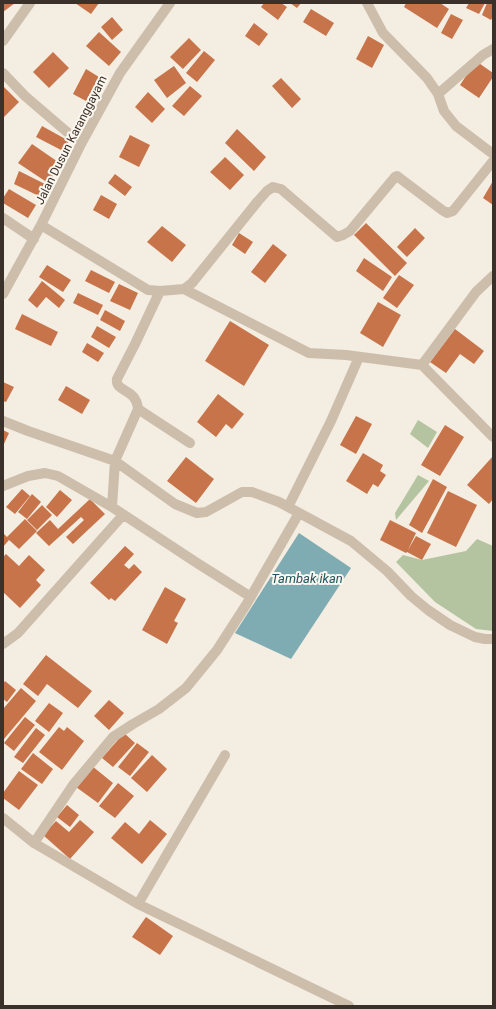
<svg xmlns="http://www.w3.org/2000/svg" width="496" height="1009" viewBox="0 0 496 1009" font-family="Roboto,sans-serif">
<rect width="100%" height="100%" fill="#f4ede1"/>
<path fill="#b5c4a0" d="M418,420L437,432L428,448L410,434Z
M418,475L429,481L396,520L395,513Z
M477,539L493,546V631L476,629L435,602L396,562L403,555L422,560L466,551Z"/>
<path fill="#7fabb2" d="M299,533L351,568L291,659L235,633Z"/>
<path fill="#c8744b" d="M3,3H15L3,12Z
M75,3H99L91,14Z
M264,3H281L287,7L278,20L261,7Z
M290,3H301L297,8Z
M406,3H440L449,9L437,28L404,7Z
M469,3H485L479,14L466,8Z
M487,3H493V16L491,20L482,15Z
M311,9L334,23L326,36L303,22Z
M451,14L463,20L452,39L441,33Z
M112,17L123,30L112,40L101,27Z
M254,23L268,34L259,46L245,36Z
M99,32L121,52L109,66L86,46Z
M368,36L384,45L372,68L356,59Z
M189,38L201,50L183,69L170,57Z
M204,51L215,60L197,82L186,73Z
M53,52L69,68L49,88L33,72Z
M476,61L493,73V77L479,98L460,85Z
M174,66L186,83L167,98L154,80Z
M86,69L99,77L86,101L73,94Z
M281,78L301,99L292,108L272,86Z
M3,86L19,102L3,118Z
M190,86L202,96L184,116L172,106Z
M148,92L165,109L152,123L135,107Z
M42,126L69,141L63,151L36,137Z
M237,129L266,157L254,171L225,143Z
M130,135L150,145L139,167L119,157Z
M32,144L61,164L48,183L18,163Z
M225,157L244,175L230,190L210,172Z
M19,171L47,185L41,197L14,184Z
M115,174L132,187L125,196L108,183Z
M493,181V205L483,198Z
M9,189L36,205L28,218L3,203V198Z
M101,195L117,204L109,219L93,210Z
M366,223L407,263L395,276L354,235Z
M162,226L186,245L172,262L147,242Z
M415,228L425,238L407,257L397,247Z
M239,233L253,242L245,254L232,245Z
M273,244L287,255L265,283L251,272Z
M364,258L392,277L383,291L356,271Z
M47,265L71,280L63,292L39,277Z
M91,270L115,282L109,293L85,281Z
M399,275L414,285L397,308L383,298Z
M42,281L65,300L59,308L46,297L37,308L28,300Z
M119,284L138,293L130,310L110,301Z
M78,293L103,305L98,315L73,303Z
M378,302L401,315L383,347L360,333Z
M105,310L125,321L120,331L100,320Z
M22,314L58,332L51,346L15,329Z
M230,321L269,345L244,386L205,361Z
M97,326L116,337L109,348L91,337Z
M455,329L484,351L474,364L460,354L446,373L430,362Z
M87,343L104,353L98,362L82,352Z
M3,382L14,387L6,402L3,401Z
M66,386L90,400L82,414L58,400Z
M218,394L244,414L232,429L226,424L216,437L197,422Z
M356,416L372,424L356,454L340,445Z
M445,425L464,437L440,476L421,465Z
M3,430L9,433L3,446Z
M363,453L383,465L380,471L386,475L378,487L373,484L367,494L346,481Z
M493,456V499L489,504L467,485Z
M186,457L214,479L196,503L167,481Z
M433,479L447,487L422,533L409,525Z
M22,489L30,496L15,514L6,507Z
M60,490L72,500L57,517L46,507Z
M448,491L477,505L456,547L427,533Z
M32,494L41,502L27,519L18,512Z
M90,499L105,514L73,544L66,537L84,520L81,517L49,546L36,533L50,520L58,529Z
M42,505L52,515L37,530L27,520Z
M25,519L37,531L19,549L9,540L3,547V533L7,537Z
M390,520L416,533L408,550L416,536L431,544L422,560L407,552L406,553L380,540Z
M125,546L134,554L124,565L129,569L134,564L142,572L115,601L111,598L109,600L90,583Z
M6,554L19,566L29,555L45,570L36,580L41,585L20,608L3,592V557Z
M165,587L186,599L174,621L178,623L167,644L142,630Z
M46,655L92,691L78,708L47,684L38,696L23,684Z
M5,681L16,690L7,702L3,699V684Z
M21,688L36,701L4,739L3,738V709Z
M109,700L124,713L109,730L94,716Z
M49,703L63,713L49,732L35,721Z
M25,717L35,725L14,751L4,743Z
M59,727L64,731L67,727L84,741L62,770L39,752Z
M36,728L45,735L23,763L14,757Z
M124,733L135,743L113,767L102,758Z
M137,743L149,752L130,776L118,767Z
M33,753L53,769L42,784L21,769Z
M152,755L167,769L147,792L131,778Z
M92,766L113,783L98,803L76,787Z
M19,771L38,785L19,810L3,798V793Z
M118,783L134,796L115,818L99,806Z
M67,805L79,815L70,827L57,817Z
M80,820L94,832L70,859L43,835L56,821L69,832Z
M150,820L167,834L142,864L111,838L125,822L139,834Z
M146,917L173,936L160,955L132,937Z"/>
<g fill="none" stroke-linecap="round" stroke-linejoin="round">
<path stroke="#cdbeac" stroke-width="10" d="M367,3L383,33L427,78L438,94L444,111L456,126L493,154
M3,41L30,3
M3,73L25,96L81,144
M438,94L483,55L493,49
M3,218L34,239
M41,225L148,290L160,291L184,289L192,283L258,201L267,191L273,187L281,189L337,237L343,235L350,231L395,177L397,176L442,210L447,213L453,211L493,161
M184,289L309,353L346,355L422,365L476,292L493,276
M3,294L41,225L81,144L120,73L170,3
M422,365L493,437
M138,409L190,443
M3,421L28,431L115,461L175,504L197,513L206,512L242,492H252L279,502L351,541L387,571L411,596L428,610L450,625L475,637L485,639H493
M3,486L28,476L45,473L58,476L112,507L197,563L251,597
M112,507L115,461L138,409C136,387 115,393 117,379L135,344L160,291
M288,507L331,421L359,357
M3,644L18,633L123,515
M3,818L34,843L138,904L349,1006
M34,843L73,785L113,737L133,724L159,709L186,688L217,650L246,605L299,513
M138,904L225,755"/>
</g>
<g text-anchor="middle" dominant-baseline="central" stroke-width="4" stroke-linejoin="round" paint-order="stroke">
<g font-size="12" fill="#3b312b" stroke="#fbf6ee">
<text transform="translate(71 140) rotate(-63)">Jalan Dusun Karanggayam</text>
</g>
<g font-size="13" font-style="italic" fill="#1f545e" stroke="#fbf6ee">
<text x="307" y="578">Tambak ikan</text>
</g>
</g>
<rect width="496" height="1009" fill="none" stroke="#3b312b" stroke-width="8"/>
</svg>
